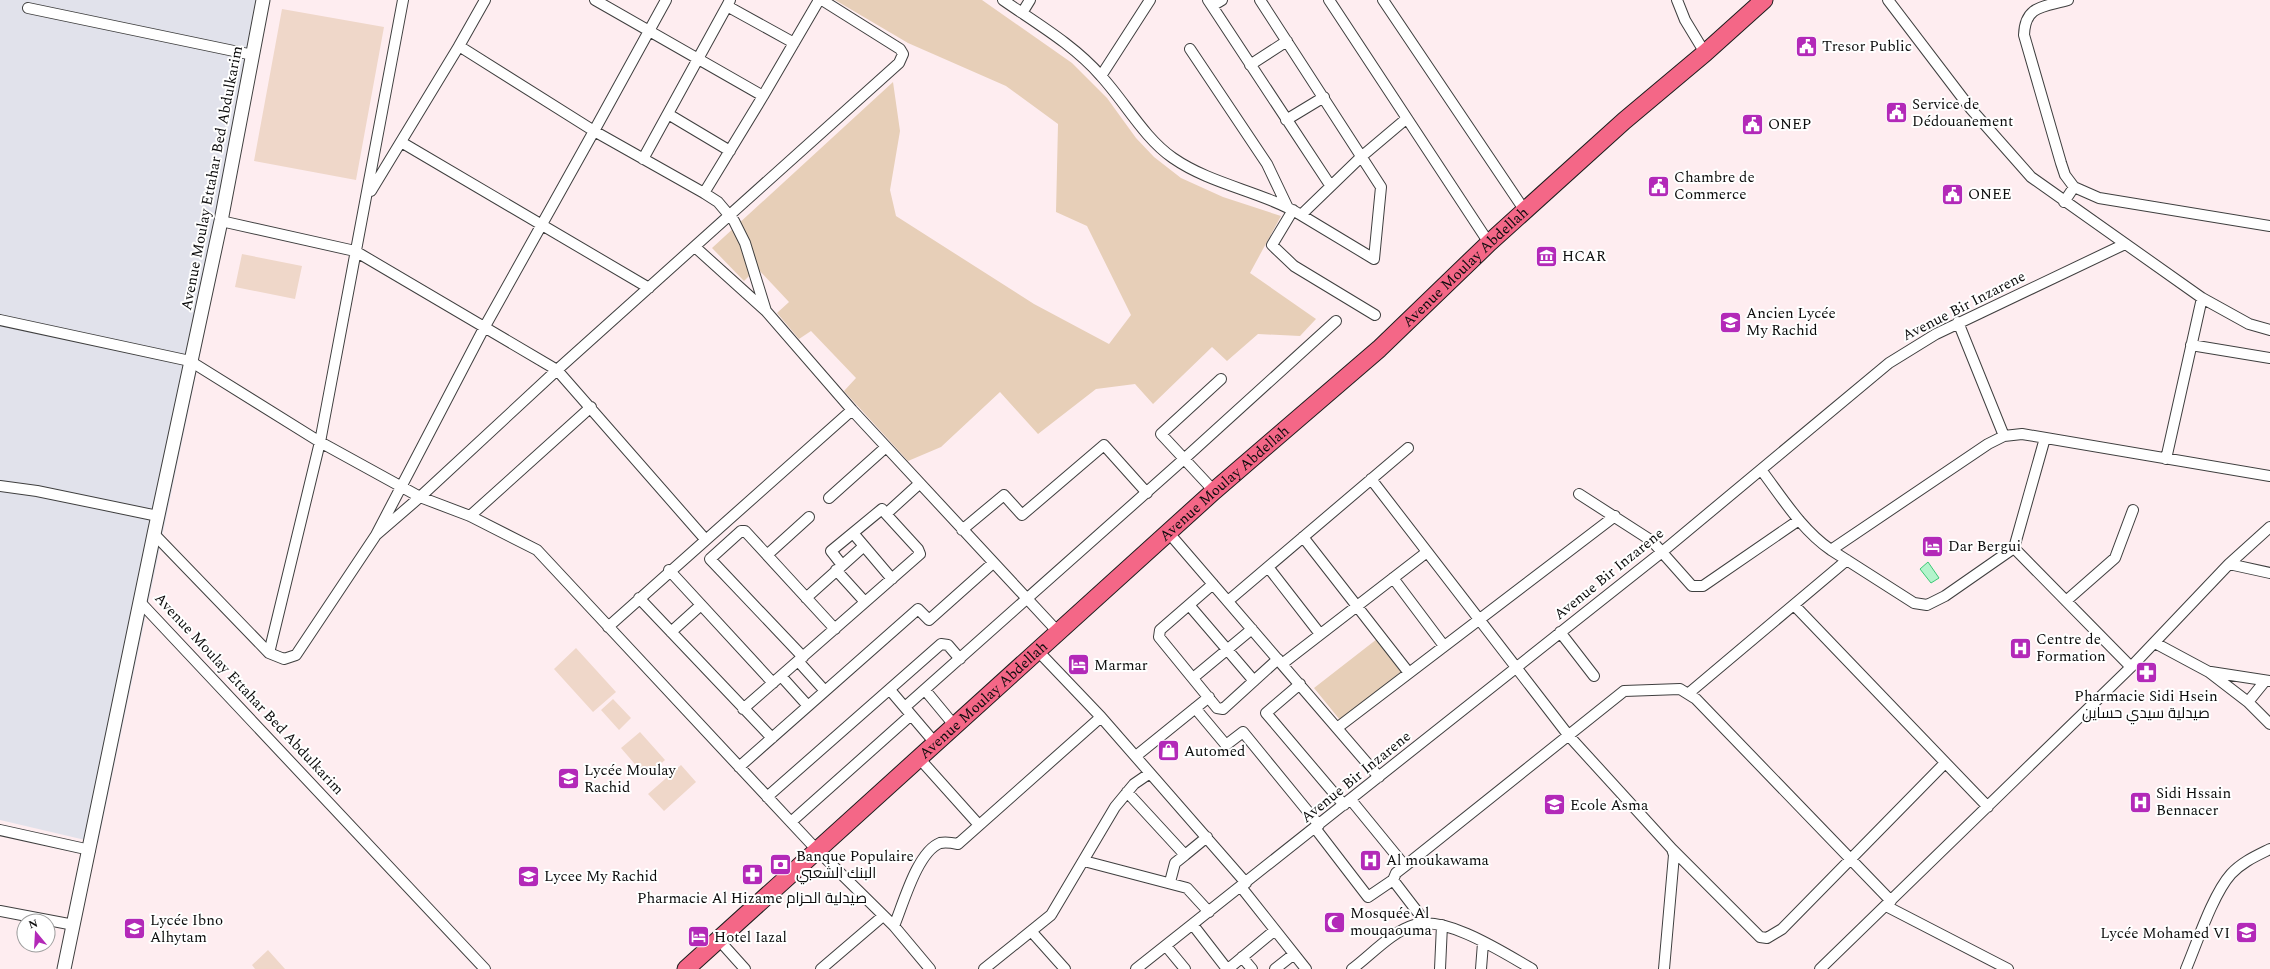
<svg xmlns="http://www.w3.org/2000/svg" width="2270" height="969" viewBox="0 0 2270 969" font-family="Spectral,Cairo,serif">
<rect width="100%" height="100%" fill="#feedf0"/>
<path fill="#e1e2eb" d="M0,0H266L199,360L98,843L0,820Z"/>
<path fill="#e7cfb8" d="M835,0H982L1072,63L1107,98L1136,138L1154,157L1181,178L1223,197L1281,216L1250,273L1316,319L1300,336L1258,334L1227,361L1212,347L1153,404L1135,384L1096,389L1038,434L1000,392L941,447L908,461L844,391L856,378L811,331L799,339L777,313L789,302L757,268L744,281L712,248L893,82L900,131L890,190L896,216L1034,304L1109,344L1131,315L1087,226L1056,212L1058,124L1006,86L908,43Z
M1377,639L1402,671L1340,720L1314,688Z"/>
<path fill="#efd7c9" d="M282,9L384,27L356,180L254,161Z
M242,254L302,266L295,299L235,287Z
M576,648L616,692L593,712L554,669Z
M613,699L631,718L619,730L601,710Z
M640,732L665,760L646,777L621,748Z
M681,765L696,782L664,811L648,794Z
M268,950L285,969H255L252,965Z"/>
<path fill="#b3f4cc" stroke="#3cc976" d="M1928,562L1939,578L1931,583L1920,569Z"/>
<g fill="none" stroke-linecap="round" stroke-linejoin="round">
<defs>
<path id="minor" d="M485,0L459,46L594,131L666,0
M595,0L763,96L704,193
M730,0L727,6L794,43
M1003,0C1036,23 1074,45 1101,76C1125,102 1144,138 1173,158C1212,185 1261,191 1301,215L1361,157L1406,119
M1208,0L1330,185
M1260,0L1381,187L1374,259L1301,215
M1329,0L1489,243
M1383,0L1525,211
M1677,0L1685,20L1705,53
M1888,0L1971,109L2031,177L2202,298L2249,324L2270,330
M1212,6L1222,0
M28,8L253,55
M1022,13L1030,0
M1190,49L1267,164L1287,206
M1250,65L1287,41
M1101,76L1150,0
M763,96L819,0
M668,114L730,151
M1286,120L1324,97
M401,142L649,288
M643,159L727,6
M2074,187L2099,198L2270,226
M371,191L459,46
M2064,202L2074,187L2065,175L2061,163L2024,35C2025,5 2044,7 2068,0
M1293,210L1272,245L1294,266L1375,315
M221,221L355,251L557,370L705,539
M695,247L766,311
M0,320L190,361L320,442L420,497L470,516L537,550L816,849L894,926L930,969
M1958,322L2004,436
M2191,345L2270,358
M2166,459L2202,298
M1762,471C1783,499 1802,530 1831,550L1988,444L2004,436L2022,434L2270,476
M1371,479L1569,736L1672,849L1674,855L1664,969
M0,486L37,491L158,516
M1214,491L1161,434L1221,379
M1579,494L1652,541L1692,586H1703L1799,520
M829,498L886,447
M470,516L591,407
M962,530L1004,495L1022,515L1104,445L1147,493
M1168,532L1379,777
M853,533L892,579
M154,534L269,653L284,659L296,655L376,535L420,497L557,370L899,63L903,54L900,49L822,0
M376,535L484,328L594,131L704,193L718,202L734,221L745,243L766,311L852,410L1058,632
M1303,537L1409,673
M2014,548L2045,438
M1831,550L1914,603L1927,605L1945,596L2014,548L2131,667
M767,555L809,517
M2229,564L2270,573
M842,565L831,551L882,509L886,514L919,484
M1268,567L1320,634
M669,570L773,683
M836,570L865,602
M1393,578L1444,646
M1213,584L1160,630L1159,637L1217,708L1223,709L1278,659
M639,598L772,738
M806,598L864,546
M1228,601L1408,448
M2066,601L2115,558L2133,510
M141,603L485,969
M1189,605L1254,681
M1794,605L1988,807
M608,627L852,410
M671,632L701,605
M1560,632L1594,676
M2155,643L2209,672L2248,702L2270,724
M1037,650L1101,717L1246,883
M269,653L320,442L403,0
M803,657L710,559L741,531H745L835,629
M798,661L825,691
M1282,664L1427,552
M2211,672L2270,681
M781,676L808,706
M1193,678L1252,629
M1300,684L1266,713L1344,805
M890,690L935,743
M925,690L954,725
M1689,693L1847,560
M2248,702L2265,681
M905,707L1184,459L1336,321
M1195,708L1226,745L1243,732L1319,825
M743,709L920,554L918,549L886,514
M1337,728L1615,516
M1136,756L1209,697
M918,757L979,825
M739,767L918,609L929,620L993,563
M1127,792L1185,855L1207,837
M767,797L941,644L948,645L960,659
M1351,800L1405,866L1624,691L1680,689L1696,699L1891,901
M791,822L911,715
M1315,828L1368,897L1393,880
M0,830L90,850
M1672,849L1760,937L1767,938L1782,929L1945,763
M1084,861L1187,888L1209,912
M1405,866L1396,873L1393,880L1426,923
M1170,882L1175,863L1185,855
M1241,887L1306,969
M1886,906L2008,969
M0,911L74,925
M1193,925L1227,969
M894,926C903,905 917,852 940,843C945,842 953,843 958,844L1101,717
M1031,931L1065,969
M718,939L745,969
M1166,946L1185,969
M1242,957L1252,969
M821,969L883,916
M984,969L1051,915L1115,807L1134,784L1150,773
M1136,969L1662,552L1889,363L1936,334L2125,244
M1228,969L1275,930
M1275,969L1294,954
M1352,969C1371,955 1391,932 1414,925C1446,915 1504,953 1532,969
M1440,969L1442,925
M1481,969L1483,943
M1820,969L2131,667L2229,564L2270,527
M2186,969C2197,943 2213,894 2231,874C2242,862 2256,856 2270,849"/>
<path id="tertiary" d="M64,969L154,534L221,221L263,0"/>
<g id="primary">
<path id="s1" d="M686,969L1214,491L1379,349L1489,243L1624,121L1705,53L1764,0"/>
</g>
</defs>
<use href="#minor" stroke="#3f3f3f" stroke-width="12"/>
<use href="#tertiary" stroke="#3f3f3f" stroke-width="15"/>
<use href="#primary" stroke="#1d1d1d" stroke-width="19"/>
<use href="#minor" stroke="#fff" stroke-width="10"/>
<use href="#tertiary" stroke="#fff" stroke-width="13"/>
<use href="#primary" stroke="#f46787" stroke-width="17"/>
</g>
<defs>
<symbol id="civic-square" viewBox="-11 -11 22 22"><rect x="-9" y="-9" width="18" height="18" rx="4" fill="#b329b8" stroke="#fff"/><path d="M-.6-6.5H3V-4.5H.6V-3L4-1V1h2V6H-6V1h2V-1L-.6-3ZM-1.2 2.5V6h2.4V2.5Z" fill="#fff"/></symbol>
<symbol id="museum-square" viewBox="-11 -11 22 22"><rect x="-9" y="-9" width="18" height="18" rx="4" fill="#b329b8" stroke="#fff"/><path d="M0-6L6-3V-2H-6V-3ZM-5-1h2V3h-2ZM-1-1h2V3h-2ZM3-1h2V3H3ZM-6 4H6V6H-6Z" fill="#fff"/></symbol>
<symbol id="school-square" viewBox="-11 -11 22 22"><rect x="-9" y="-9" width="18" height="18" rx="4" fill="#b329b8" stroke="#fff"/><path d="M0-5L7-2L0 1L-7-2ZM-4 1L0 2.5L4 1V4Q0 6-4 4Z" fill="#fff"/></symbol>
<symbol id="hotel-square" viewBox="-11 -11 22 22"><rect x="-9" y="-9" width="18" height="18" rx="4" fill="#b329b8" stroke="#fff"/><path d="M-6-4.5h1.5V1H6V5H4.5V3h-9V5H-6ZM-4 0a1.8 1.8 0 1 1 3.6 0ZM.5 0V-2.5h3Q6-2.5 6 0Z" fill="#fff"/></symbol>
<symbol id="hospital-square" viewBox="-11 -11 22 22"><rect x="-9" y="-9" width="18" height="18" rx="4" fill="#b329b8" stroke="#fff"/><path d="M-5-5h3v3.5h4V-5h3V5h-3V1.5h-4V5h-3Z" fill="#fff"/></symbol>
<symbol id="pharmacy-square" viewBox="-11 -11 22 22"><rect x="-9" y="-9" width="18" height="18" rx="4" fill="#b329b8" stroke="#fff"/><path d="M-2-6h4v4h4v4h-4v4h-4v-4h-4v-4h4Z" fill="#fff"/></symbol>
<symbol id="shop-square" viewBox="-11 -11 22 22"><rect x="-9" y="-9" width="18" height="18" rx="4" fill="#b329b8" stroke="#fff"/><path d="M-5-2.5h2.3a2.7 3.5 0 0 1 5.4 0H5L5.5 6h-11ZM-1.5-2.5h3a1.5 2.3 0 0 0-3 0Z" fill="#fff"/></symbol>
<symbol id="university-square" viewBox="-11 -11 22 22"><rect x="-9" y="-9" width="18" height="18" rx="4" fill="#b329b8" stroke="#fff"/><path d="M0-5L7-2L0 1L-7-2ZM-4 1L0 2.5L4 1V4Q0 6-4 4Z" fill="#fff"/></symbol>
<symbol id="bank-square" viewBox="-11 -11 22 22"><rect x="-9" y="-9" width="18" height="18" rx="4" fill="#b329b8" stroke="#fff"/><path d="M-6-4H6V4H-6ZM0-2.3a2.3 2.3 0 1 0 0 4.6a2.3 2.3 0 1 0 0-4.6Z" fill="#fff"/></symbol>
<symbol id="mosque-square" viewBox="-11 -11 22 22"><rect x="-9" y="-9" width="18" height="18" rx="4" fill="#b329b8" stroke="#fff"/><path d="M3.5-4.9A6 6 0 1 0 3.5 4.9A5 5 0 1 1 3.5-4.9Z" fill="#fff"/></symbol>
</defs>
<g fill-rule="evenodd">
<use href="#civic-square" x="1794" y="34" width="25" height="25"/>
<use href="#civic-square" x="1884" y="100" width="25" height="25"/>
<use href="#civic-square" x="1740" y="112" width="25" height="25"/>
<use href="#civic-square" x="1646" y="174" width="25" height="25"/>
<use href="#civic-square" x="1940" y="182" width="25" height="25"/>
<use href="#museum-square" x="1534" y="244" width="25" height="25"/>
<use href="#school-square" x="1718" y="310" width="25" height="25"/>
<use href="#hotel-square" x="1920" y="534" width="25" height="25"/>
<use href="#hospital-square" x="2008" y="636" width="25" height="25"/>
<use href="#hotel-square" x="1066" y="652" width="25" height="25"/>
<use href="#pharmacy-square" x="2134" y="660" width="25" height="25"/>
<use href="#shop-square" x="1156" y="738" width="25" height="25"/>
<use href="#university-square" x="556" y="766" width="25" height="25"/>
<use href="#hospital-square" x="2128" y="790" width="25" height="25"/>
<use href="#university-square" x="1542" y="792" width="25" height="25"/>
<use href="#hospital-square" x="1358" y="848" width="25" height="25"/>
<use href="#bank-square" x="768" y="852" width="25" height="25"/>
<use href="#pharmacy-square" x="740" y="862" width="25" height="25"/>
<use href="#school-square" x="516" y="864" width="25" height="25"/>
<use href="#mosque-square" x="1322" y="910" width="25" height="25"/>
<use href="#university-square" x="122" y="916" width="25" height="25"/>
<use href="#university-square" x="2234" y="920" width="25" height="25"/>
<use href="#hotel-square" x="686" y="924" width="25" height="25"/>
</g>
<g text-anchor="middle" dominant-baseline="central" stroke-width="4" stroke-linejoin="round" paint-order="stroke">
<g font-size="15" fill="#0c0c0c" stroke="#fff" text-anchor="start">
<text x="1822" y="46">Tresor Public</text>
<text x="1912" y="104">Service de<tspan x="1912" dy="17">Dédouanement</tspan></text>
<text x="1768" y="124">ONEP</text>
<text x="1674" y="177">Chambre de<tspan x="1674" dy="17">Commerce</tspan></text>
<text x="1968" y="194">ONEE</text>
<text x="1562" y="256">HCAR</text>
<text x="1746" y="313">Ancien Lycée<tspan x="1746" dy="17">My Rachid</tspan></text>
<text x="1948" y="546">Dar Bergui</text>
<text x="2036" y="639">Centre de<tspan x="2036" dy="17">Formation</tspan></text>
<text x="1094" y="665">Marmar</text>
<text x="2146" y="696" text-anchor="middle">Pharmacie Sidi Hsein<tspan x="2146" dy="17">صيدلية سيدي حساين</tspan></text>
<text x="1184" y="751">Automed</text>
<text x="584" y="770">Lycée Moulay<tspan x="584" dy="17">Rachid</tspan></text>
<text x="2156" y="793">Sidi Hssain<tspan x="2156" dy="17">Bennacer</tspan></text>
<text x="1570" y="805">Ecole Asma</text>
<text x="796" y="856">Banque Populaire<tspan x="796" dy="17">البنك الشعبي</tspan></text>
<text x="1386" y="860">Al moukawama</text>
<text x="544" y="876">Lycee My Rachid</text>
<text x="752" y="898" text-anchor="middle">Pharmacie Al Hizame صيدلية الحزام</text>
<text x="1350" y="913">Mosquée Al<tspan x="1350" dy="17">mouqaouma</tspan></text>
<text x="150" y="920">Lycée Ibno<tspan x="150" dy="17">Alhytam</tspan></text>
<text x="2230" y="933" text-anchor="end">Lycée Mohamed VI</text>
<text x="714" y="937">Hotel Iazal</text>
</g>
<g font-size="15" fill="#0c0c0c" stroke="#fff">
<text transform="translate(212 178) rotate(-79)">Avenue Moulay Ettahar Bed Abdulkarim</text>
<text stroke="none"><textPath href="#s1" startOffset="1049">Avenue Moulay Abdellah</textPath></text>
<text transform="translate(1964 306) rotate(-27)">Avenue Bir Inzarene</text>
<text stroke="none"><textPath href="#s1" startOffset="725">Avenue Moulay Abdellah</textPath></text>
<text transform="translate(1609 574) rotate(-39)">Avenue Bir Inzarene</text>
<text transform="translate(249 694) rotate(47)">Avenue Moulay Ettahar Bed Abdulkarim</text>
<text stroke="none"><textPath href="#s1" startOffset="401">Avenue Moulay Abdellah</textPath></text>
<text transform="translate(1356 777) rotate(-39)">Avenue Bir Inzarene</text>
</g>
</g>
<g transform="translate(36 933) rotate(342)"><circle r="19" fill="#ffffff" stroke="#9e9e9e"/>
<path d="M0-3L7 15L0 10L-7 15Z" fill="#b329b8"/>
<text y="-6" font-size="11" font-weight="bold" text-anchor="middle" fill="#0c0c0c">N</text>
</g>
</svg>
